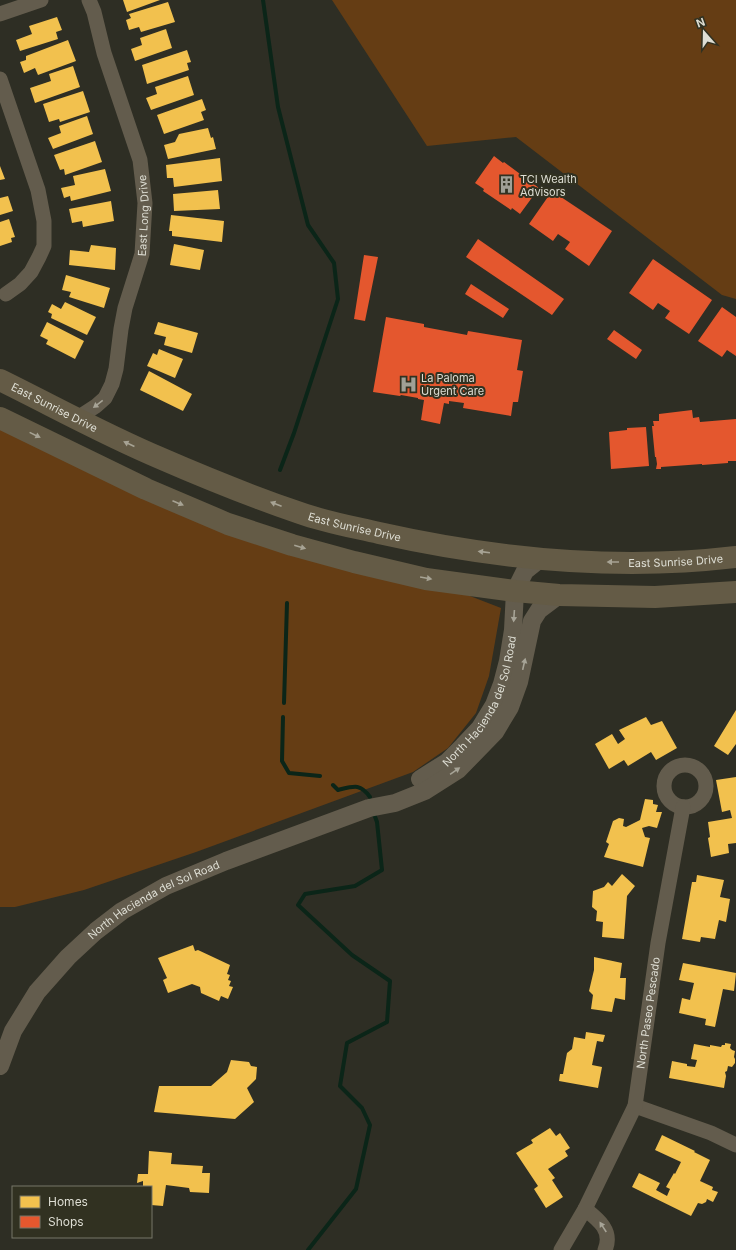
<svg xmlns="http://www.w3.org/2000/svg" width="736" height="1250" viewBox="0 0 736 1250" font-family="Inter,sans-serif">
<rect width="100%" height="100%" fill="#2e2e24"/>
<path fill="#653d14" d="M332,0H736V299L722,295L516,137L427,146Z
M0,418L146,489L426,579L501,608L489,676L476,713L448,748L413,772L196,852L84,890L15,907H0Z"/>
<path fill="#f2c14e" d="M123,0H160L127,12Z
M168,2L175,22L141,32L139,27L129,30L126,20L131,18L129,14Z
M57,17L62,30L56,32L58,39L20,51L16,40L32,34L29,26Z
M166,29L172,48L135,61L131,49L142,45L140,38Z
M68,40L76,61L38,75L35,68L24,73L20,62L26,60V56Z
M187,50L191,62L187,63L189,70L147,84L142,65Z
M73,66L80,87L35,103L30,88L51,81L49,74Z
M188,76L194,95L151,110L146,98L157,94L155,87Z
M83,91L90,112L60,122L59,119L49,122L43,104Z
M202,99L206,110L201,112L204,120L164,134L157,115Z
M87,116L93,134L53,149L48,138L61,133L59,126Z
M208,128L211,138L213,137L216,149L168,159L164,145L175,142L179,134Z
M95,141L102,162L65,175L64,169L60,170L54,155Z
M220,158L222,181L174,187L173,178H167L166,165Z
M0,166L5,179L0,180Z
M105,169L111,191L71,201L70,196L64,198L61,188L75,185L73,176Z
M218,190L220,209L174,211L173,194Z
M8,196L13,211L0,215V198Z
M111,201L114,221L83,227L82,221L72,223L69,209Z
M171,215L224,221L222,242L172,236V231H169Z
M9,219L15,237L11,238L12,242L0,246V222Z
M174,244L204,250L200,270L170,265Z
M91,245L116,248L115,270L69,265L70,250L89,252Z
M66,275L110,288L104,308L69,297L71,292L62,290Z
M65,302L96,317L87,335L51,318L52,314L48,312L52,304L61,309Z
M47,322L84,341L75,359L46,344L48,340L40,336Z
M158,322L198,333L192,353L164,345L166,337L154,334Z
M159,349L183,359L175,378L147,366L153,353L157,355Z
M149,371L192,394L183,411L140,390Z
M736,710V744L728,755L714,746Z
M646,717L651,725L662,721L677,748L656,760L651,752L628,766L624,760L609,769L595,744L612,734L618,744L625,739L619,730Z
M736,777V843L728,844L729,853L711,857L708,838L710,837L708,822L732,818L730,810L722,812L716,780Z
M645,799L653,800V804L658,805L656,812H662L657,828L649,826L642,828L645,837L650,838L643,867L604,857L609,844L606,842L613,821L619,818L624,819L623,826L626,827L640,820Z
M622,874L635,886L627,896L624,939L602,937L603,922L596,921L597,911L592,907L593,891L604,887L608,882L612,886Z
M697,875L724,880L720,897L730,899L726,922L719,920L715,939L701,937L700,942L682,939L692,882H696Z
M193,945L195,951L198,950L230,965L227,974L230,975L228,980L231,981L229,986L233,987L228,999L221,996L219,1001L201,993L200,987L192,984L168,993L163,980L167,978L158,958Z
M594,957L622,963L620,978H626L625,1000L615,998L612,1012L591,1009L593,995L589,991L594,970Z
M683,963L736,973L734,991L723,989L715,1027L705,1025L706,1019L679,1013L682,998L690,1000L694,983L679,980Z
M586,1032L605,1035L603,1042L597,1041L592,1065L602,1067L598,1088L559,1081L560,1074H563L567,1053L572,1049L574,1037L585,1039Z
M725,1043L731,1044L730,1048L732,1050L735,1051L734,1057L735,1059V1063L732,1067L728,1066L727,1071L725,1072L726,1076L724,1088L669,1078L672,1061L687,1064V1066L695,1067L697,1060L691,1059L694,1044L710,1047V1045L721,1047L722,1045H725Z
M231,1060L249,1062L251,1066L257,1067L256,1079L247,1088L254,1102L235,1119L154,1112L159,1086H211L227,1072Z
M550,1128L556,1136L560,1133L570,1148L565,1151L568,1156L548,1169L555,1178L552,1180L563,1197L546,1208L534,1189L538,1186L516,1153L533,1143L531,1140Z
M662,1135L695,1151L694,1152L710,1160L700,1181L713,1187L712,1190L718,1192L713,1202L707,1199L706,1202L702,1204L698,1203L691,1216L632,1187L639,1173L660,1183L656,1190L667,1196L670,1189L666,1187L674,1173L675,1174L681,1162L655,1150Z
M149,1151L172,1153L171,1164L203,1166L202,1173H210L209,1193L190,1192L189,1188L166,1185L163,1206L151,1205V1187H143V1181L137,1183L138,1174H148Z"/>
<path fill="#e4572e" d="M494,156L503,163L504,162L539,188L520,214L512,208L511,210L483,191L484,189L475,183Z
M552,191L612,231L589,266L565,249L570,242L558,234L553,241L529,224Z
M478,239L564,299L552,315L466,257Z
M364,255L378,257L365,321L354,319Z
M653,259L712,300L689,334L665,318L670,311L658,303L653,310L629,293Z
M471,284L509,309L503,318L465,294Z
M722,307L736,317V356L727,350L722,357L698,341Z
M386,317L424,324V327L467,335L468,331L522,340L517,370L523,371L518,402H513L511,416L463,408L464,403L449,401V404L444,403L440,424L421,420L424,400L418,399V398L401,395L400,396L373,392Z
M614,330L642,350L636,359L607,339Z
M692,410L693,418L699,417L700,422L736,419V461H728V463L702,465V464L661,467V469H656L657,464L656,457H655L652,426H654L653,421H659V414Z
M646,427L649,466L611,469L609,432L627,430V428Z"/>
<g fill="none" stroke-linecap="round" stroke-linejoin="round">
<path stroke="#0b2518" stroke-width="4" d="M263,0L278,107L308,225L334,263L338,299L294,433L280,470
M284,703L287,603
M283,717L282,761L289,773L320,776
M333,785L338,790C354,786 360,783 370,797
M308,1250L356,1189L370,1125L362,1108L340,1086L347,1043L387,1022L390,981L352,955L298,905L305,894L355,886L382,870L377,822L374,814"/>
<g stroke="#635c4d" stroke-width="15">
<path d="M0,14L41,0"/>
<path d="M0,79L38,190L44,221V246L39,257L31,272L20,284L6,294"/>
<path id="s1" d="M76,419L96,406L105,398L112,384L116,369L121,329L125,308L142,254L145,203L140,160L104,53L94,12L89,0"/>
<circle cx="685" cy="786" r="21"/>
<path d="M635,1106L711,1133L736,1145"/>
<path d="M585,1209C599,1220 613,1231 605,1250"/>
<path id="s2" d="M561,1250L585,1209L635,1106L658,943L683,807"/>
</g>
<g stroke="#635c4d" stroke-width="18">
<path id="s3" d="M420,779L447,762L463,746L480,728L494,705L502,684L508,661L513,630L515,591L525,571L540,559"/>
<path id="s4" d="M0,1066L13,1031L37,992L68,957L96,931L122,911L166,886L226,861L369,808L395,803L425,791L458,770L495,732L510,707L519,682L532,621L539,610L559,595"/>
</g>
<g stroke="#645b46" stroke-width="22">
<path id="s5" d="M0,380C53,406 105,435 160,458C206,478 253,497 300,513C325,522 353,527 379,533C495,559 617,571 736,557"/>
<path d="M0,418L146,489L228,524L292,545L354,562L426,579L515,591L559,595L655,597L736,592"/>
</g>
</g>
<defs><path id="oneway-solid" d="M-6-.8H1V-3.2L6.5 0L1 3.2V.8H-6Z"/></defs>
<g fill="#a7a497">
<use href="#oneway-solid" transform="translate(98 404) rotate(142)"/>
<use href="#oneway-solid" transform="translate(514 616) rotate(94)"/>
<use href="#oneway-solid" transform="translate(524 664) rotate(-77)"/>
<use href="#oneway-solid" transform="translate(455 771) rotate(-35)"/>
<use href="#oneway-solid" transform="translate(603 1227) rotate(-123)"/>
</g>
<g fill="#a7a394">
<use href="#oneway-solid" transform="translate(35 435) rotate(26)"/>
<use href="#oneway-solid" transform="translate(129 444) rotate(-155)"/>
<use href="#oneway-solid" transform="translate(178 503) rotate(23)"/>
<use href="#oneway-solid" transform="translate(276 504) rotate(-159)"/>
<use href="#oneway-solid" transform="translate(300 547) rotate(16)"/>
<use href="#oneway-solid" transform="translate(484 552) rotate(-173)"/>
<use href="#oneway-solid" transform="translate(613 562) rotate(-180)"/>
<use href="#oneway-solid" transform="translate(426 578) rotate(10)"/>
</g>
<defs>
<symbol id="building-bare" viewBox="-9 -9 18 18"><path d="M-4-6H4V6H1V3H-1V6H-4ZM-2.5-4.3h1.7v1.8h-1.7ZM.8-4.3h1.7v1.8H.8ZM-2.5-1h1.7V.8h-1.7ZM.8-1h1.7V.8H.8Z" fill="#a0a096" stroke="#313121" stroke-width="2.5" paint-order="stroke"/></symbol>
<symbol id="hospital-bare" viewBox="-9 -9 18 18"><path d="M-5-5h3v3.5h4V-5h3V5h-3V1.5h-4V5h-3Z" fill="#a0a096" stroke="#313121" stroke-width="2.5" paint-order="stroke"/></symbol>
</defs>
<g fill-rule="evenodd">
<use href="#building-bare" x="494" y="172" width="25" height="25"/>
<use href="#hospital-bare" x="396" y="372" width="25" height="25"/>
</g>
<g text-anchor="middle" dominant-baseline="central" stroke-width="4" stroke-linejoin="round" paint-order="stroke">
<g font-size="11" fill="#deded4" stroke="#313121" text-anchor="start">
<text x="520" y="179">TCI Wealth<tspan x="520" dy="13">Advisors</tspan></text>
<text x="421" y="378">La Paloma<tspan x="421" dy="13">Urgent Care</tspan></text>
</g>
<g font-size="11" fill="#deded4" stroke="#313121">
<text stroke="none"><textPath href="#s1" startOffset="224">East Long Drive</textPath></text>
<text stroke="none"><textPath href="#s5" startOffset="61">East Sunrise Drive</textPath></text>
<text stroke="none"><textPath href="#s5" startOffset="385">East Sunrise Drive</textPath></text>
<text stroke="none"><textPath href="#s5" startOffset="709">East Sunrise Drive</textPath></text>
<text stroke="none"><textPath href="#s3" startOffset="103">North Hacienda del Sol Road</textPath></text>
<text stroke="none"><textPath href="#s4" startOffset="234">North Hacienda del Sol Road</textPath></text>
<text stroke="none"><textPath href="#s2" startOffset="256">North Paseo Pescado</textPath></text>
</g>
</g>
<rect x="12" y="1186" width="140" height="52" fill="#313121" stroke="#767669"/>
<rect x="20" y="1196" width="20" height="12" fill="#f2c14e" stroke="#767669"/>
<text x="48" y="1206" font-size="12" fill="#deded4">Homes</text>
<rect x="20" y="1216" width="20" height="12" fill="#e4572e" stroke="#767669"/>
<text x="48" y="1226" font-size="12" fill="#deded4">Shops</text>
<g transform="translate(704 32) rotate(340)" stroke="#313121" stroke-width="3" paint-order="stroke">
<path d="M0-3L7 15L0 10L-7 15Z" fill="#deded4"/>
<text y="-6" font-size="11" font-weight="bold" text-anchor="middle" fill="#deded4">N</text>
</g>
</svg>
